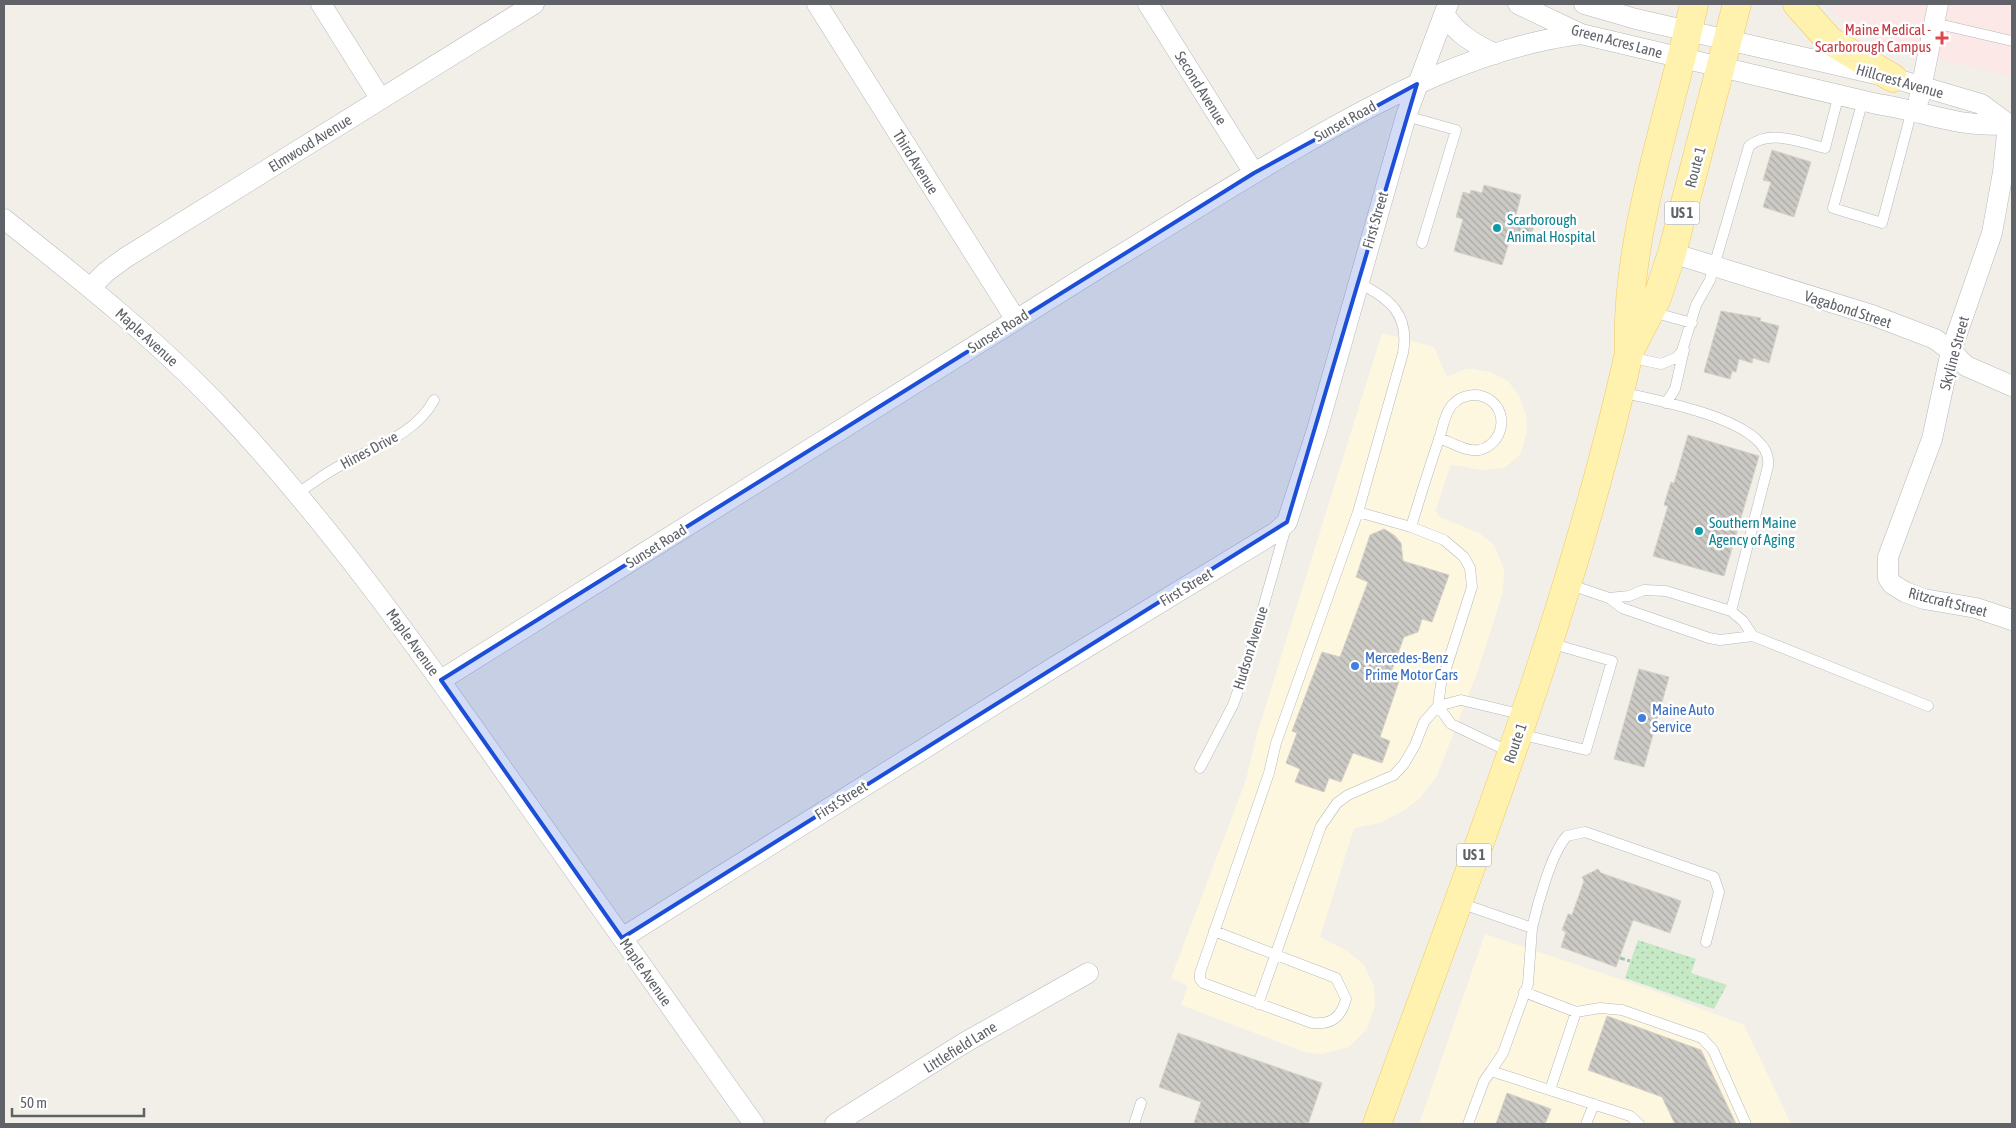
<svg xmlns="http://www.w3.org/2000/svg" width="2016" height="1128" viewBox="0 0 2016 1128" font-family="'Asap Condensed',sans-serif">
<defs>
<pattern id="park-dots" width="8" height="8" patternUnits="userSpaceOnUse" patternTransform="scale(1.25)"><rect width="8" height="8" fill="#c5e8c5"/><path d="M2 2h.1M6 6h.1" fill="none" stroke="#a3c0a4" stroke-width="1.8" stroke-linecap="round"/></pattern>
<pattern id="building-back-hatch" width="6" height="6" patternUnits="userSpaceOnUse" patternTransform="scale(1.25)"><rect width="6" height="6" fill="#cccac5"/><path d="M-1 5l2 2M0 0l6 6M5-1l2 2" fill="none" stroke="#a9a8a4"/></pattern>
</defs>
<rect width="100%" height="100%" fill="#f1efe8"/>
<path fill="#fef7e0" d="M1382,333L1434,347L1447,377L1465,369H1473L1490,372L1508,381L1519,396L1526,415L1527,432L1520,455L1504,468L1482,470L1454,465H1451L1448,472L1436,510L1438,516L1479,533L1494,545L1504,569L1503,592L1478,670L1437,776L1419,799L1403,811L1379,823L1354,828L1320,937L1347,951L1364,965L1374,986L1375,1006L1366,1030L1349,1047L1321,1054L1305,1052L1181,1005L1188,986L1171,978L1246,780L1257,734Z
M1485,934L1646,988L1744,1025L1791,1124H1419Z"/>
<path fill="#fce8e6" d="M1823,4H2012V77L1897,49L1860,33Z"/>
<path fill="url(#park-dots)" d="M1638,940L1696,959L1691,973L1727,985L1714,1009L1625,978Z"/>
<path fill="url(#building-back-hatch)" stroke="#d6d1c6" d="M1772,150L1811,162L1794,217L1763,207L1771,182L1763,180Z
M1484,185L1521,195L1516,215L1535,221L1530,241L1511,236L1502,265L1454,251L1463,219L1456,217L1463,192L1470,194L1471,190L1482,193Z
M1721,311L1761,318L1760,321L1779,326L1769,363L1753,358L1752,363L1739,359L1736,372L1732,371L1730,379L1704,372Z
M1688,435L1759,456L1724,576L1653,556L1668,506L1664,505L1671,482L1674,483Z
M1384,529L1394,535L1401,543L1403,561L1449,575L1432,622L1422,619L1418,632L1404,637L1390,675L1400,678L1380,737L1390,741L1382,763L1353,753L1341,782L1329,778L1324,792L1295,782L1300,769L1286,763L1297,733L1292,731L1322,652L1340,657L1368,582L1356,577L1370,535Z
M1639,669L1669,677L1644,767L1614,759Z
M1598,869L1601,873L1681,901L1670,933L1633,920L1616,967L1561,947L1566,932L1562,930L1568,914L1572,915L1584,881L1582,877Z
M1607,1016L1701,1050L1736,1124H1675L1662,1097L1588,1070Z
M1178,1033L1322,1083L1308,1124L1194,1123L1201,1102L1159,1087Z
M1507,1093L1551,1109L1545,1124H1496Z"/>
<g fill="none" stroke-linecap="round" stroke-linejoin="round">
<defs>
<path id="service" d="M1934,23L2012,41
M1863,100L1833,208L1882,223L1912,110
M1406,116L1456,130L1422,243
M1652,312L1692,323
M1629,357L1661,364L1676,358L1682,351L1696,305L1710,280L1749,146C1771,129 1800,142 1825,148L1839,94
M1620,392C1654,400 1775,420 1768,466L1731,611
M1666,403L1675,389L1684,350
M298,493C313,483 327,472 343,464C376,446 416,434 434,400
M1411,527C1420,497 1430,466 1440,436C1443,426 1445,413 1452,405C1462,394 1478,392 1490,400C1510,414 1502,445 1479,450C1466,452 1451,442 1439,438
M1568,584L1609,598L1629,596L1644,590L1666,591L1731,611L1743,621L1753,636
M1609,598L1622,608L1709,638L1720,640L1753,636L1928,706
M1519,734L1586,750L1612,661L1550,643
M1510,752L1451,724L1438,706L1461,700L1524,715
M1200,768L1233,705L1245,671L1286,527
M1460,903L1532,928L1528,984L1503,1053L1491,1071L1630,1116L1639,1124
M1532,928C1537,906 1552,851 1567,836L1585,832L1714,877L1719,892L1706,942
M1214,931L1336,978L1346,999C1341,1017 1332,1025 1312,1023L1203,983L1200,979V973L1269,773L1276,743L1358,512L1403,353C1410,315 1390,298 1358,283
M1524,992L1576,1012L1600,1008L1622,1010L1702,1038L1713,1050L1746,1124
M1258,1004L1321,826L1337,803L1348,795L1394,775L1404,764L1415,745L1424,722L1438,706L1441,684L1472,587L1470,568L1464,557L1444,540L1411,527L1358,512
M1550,1090L1576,1012
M1134,1124L1141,1103
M1468,1124L1484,1081L1491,1071
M1586,1124L1594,1104"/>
<path id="minor" d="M321,4L380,98
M817,4L1016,320
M1148,4L1254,173
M1518,4L1581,34L1877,104C1924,111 1961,129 2008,124
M1584,4L1636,19L1893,78L1981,104L2012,127
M1444,14C1457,34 1473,43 1495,54
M1919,99L1938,4
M2008,124L2003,172L1992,233L1951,351L1932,439L1888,557V578L1892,584L1905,592L1924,599L1976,608L2012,620
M4,219C80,279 156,339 223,410C329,523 418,648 507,775C589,891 671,1008 754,1124
M1672,253L1872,315L1935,339L1951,351L1966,366L2012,386
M90,288L106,272L125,258L534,4
M441,680C658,545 873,408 1091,273C1159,232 1226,189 1295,149C1383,98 1478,47 1581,34
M622,938L1051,669L1276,532L1287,522L1317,430L1406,116L1448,4
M835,1124L964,1043L1088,973"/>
<path id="primary" d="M1797,4L1830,41L1893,78
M1629,352L1657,298L1672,253L1737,4
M1377,1124C1469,870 1570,617 1629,353C1624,240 1671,114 1694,4"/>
</defs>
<use href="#service" stroke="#b5b8bc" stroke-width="11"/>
<use href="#minor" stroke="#b5b8bc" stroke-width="21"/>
<use href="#primary" stroke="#f2c960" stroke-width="29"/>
<path stroke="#9cc7a9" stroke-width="3" stroke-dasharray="5 2.5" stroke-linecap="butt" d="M1620,958L1630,961"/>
<use href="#service" stroke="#fff" stroke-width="10"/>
<use href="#minor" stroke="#fff" stroke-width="20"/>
<use href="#primary" stroke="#fff2af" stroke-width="28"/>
</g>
<path fill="#1d4ed8" fill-opacity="0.2" stroke="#1d4ed8" stroke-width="4" stroke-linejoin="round" d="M1417,84L1287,522L622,938L441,680L1254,173Z"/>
<path fill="#e0444e" stroke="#fff" stroke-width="2" d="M1939.5 30.5h5v5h5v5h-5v5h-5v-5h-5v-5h5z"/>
<g fill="#0f9aa8" stroke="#fff" stroke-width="2">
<circle cx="1497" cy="228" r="5"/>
<circle cx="1699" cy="531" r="5"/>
</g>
<g fill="#3f7fe0" stroke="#fff" stroke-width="2">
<circle cx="1355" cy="666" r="5"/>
<circle cx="1642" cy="718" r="5"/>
</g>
<g text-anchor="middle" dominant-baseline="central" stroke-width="5" stroke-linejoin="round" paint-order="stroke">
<g fill="#fff" stroke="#8f9295" stroke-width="1">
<rect x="1664.5" y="201.5" width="35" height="23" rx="4"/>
<rect x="1456.5" y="843.5" width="35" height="23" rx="4"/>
</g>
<g font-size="14" font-weight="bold" fill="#5f6368">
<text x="1682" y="213">US 1</text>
<text x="1474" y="855">US 1</text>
</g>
<g font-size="15" fill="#be3a42" stroke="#fff" text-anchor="end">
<text x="1931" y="29">Maine Medical -<tspan x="1931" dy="17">Scarborough Campus</tspan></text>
</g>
<g font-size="15" fill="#5f6368" stroke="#fff">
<text transform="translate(1617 41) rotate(15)">Green Acres Lane</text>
<text transform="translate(1900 81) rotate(16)">Hillcrest Avenue</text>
<text transform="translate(1201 88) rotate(58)">Second Avenue</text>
<text transform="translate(1345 121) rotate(-29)">Sunset Road</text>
<text transform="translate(310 143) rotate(-32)">Elmwood Avenue</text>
<text transform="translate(916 162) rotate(58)">Third Avenue</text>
<text transform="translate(1695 167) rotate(-75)">Route 1</text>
<text transform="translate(1375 220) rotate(-74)">First Street</text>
<text transform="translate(1848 309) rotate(18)">Vagabond Street</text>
<text transform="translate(998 331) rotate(-32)">Sunset Road</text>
<text transform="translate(147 337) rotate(42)">Maple Avenue</text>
<text transform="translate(1954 353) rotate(-75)">Skyline Street</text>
<text transform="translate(369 450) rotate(-28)">Hines Drive</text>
<text transform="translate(656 546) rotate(-32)">Sunset Road</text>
<text transform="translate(1186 587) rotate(-31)">First Street</text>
<text transform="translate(1948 602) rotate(14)">Ritzcraft Street</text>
<text transform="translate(413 642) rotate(54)">Maple Avenue</text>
<text transform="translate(1250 648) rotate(-73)">Hudson Avenue</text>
<text transform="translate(1515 743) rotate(-71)">Route 1</text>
<text transform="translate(841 800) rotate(-32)">First Street</text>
<text transform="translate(646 972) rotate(55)">Maple Avenue</text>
<text transform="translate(960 1047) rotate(-32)">Littlefield Lane</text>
</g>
<g font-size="15" fill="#0d838f" stroke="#fff" text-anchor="start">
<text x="1507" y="219">Scarborough<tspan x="1507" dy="17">Animal Hospital</tspan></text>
<text x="1709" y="522">Southern Maine<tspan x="1709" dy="17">Agency of Aging</tspan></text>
</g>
<g font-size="15" fill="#366cbe" stroke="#fff" text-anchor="start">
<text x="1365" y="657">Mercedes-Benz<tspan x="1365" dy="17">Prime Motor Cars</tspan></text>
<text x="1652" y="709">Maine Auto<tspan x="1652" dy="17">Service</tspan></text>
</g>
</g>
<rect width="2016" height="1128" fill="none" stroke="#5f6368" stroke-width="10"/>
<path d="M12 1108v8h132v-8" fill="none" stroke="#5f6368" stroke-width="2.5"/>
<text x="20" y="1108" font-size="15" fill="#5f6368" stroke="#ffffff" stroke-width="4" paint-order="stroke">50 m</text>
</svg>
